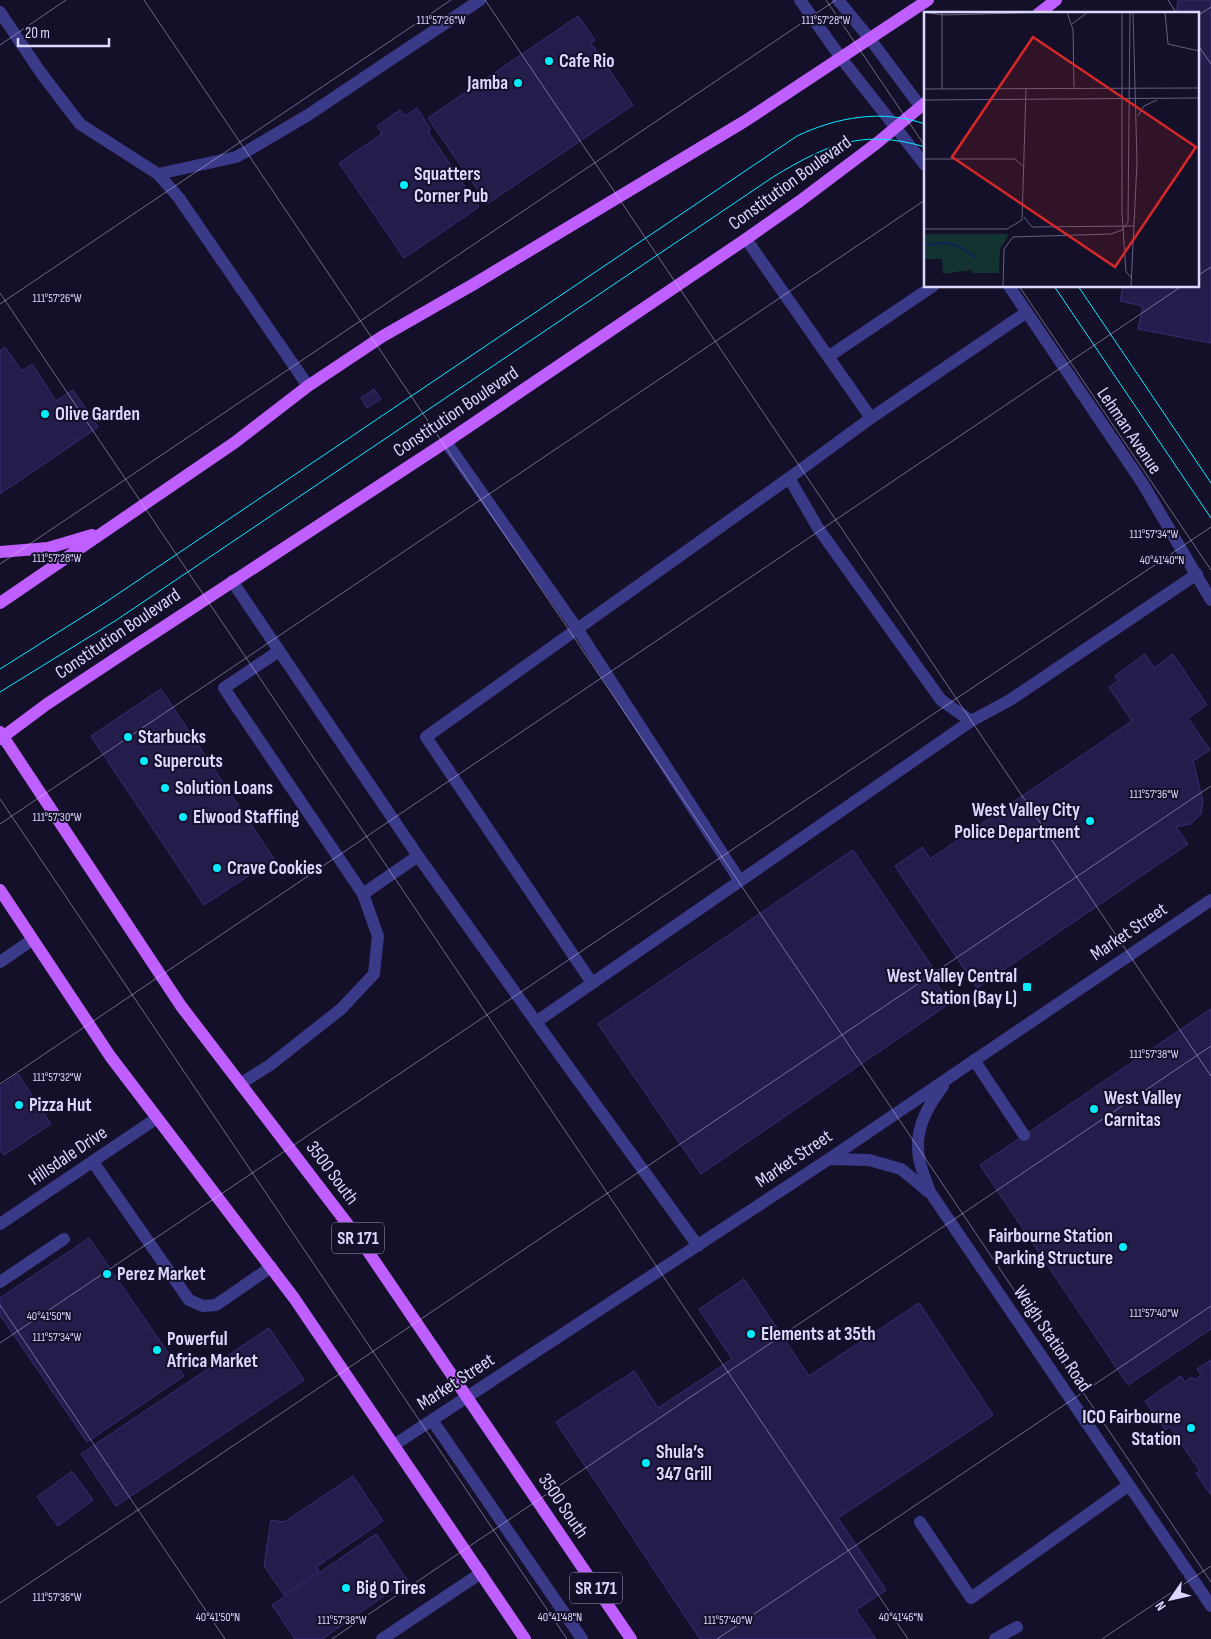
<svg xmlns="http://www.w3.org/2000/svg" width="1211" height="1639" viewBox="0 0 1211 1639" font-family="'Sofia Sans Condensed',sans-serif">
<rect width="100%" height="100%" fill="#141029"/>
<path fill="#241c4a" stroke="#3a2d77" d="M1178,0H1211V343L1138,329L1143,306L1120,301L1123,286H1197V14H1176Z
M578,16L595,40L591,43L633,105L487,204L428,118Z
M417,108L431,130L428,132L479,207L404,258L339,163L382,134L377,126L400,110L405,116Z
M5,347L22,371L32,364L56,401L73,390L98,427L0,494V351Z
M374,389L381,399L367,408L361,398Z
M1145,654L1154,668L1173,654L1207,705L1188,718L1210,750L1193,761L1203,801L1201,814L1191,824L1176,827L1188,844L977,988L895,866L923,847L930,859L1132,721L1109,687L1118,681L1115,676Z
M161,689L274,859L204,905L91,736Z
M853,850L933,968L928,971L950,1003L701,1174L598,1024Z
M1211,1009V1329L1128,1385L980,1165Z
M18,1074L51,1124L4,1155L0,1150V1087Z
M89,1238L184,1376L87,1442L0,1315V1298Z
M744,1279L809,1376L919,1303L993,1415L838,1518L886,1590L856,1610L876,1639H700L556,1422L634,1371L658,1408L732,1359L699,1309Z
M269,1328L304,1380L116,1506L81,1454Z
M1211,1360V1495L1196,1473L1200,1471L1170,1427L1165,1430L1145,1401L1181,1376L1185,1382L1192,1377L1194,1380L1201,1375L1197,1369Z
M72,1471L93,1500L58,1526L37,1497Z
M353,1476L383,1521L316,1567L319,1571L284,1595L264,1566L271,1520L284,1522Z
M376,1534L407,1580L322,1639H295L272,1605Z"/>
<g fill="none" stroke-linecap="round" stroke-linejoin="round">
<path stroke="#3b3a89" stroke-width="12" d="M800,0L841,58L925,165
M838,0L870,39L920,106
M0,12L41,73L80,124L158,174L179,198L308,386
M158,174L236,157L249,150L308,115L480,0
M746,239L871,418
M1009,286L1143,484L1211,600
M1027,312L871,418L789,478L818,528L941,700L971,721L1010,700L1197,574
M828,357L933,286
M232,581L418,856L363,894L224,688L279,651
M418,856L536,1022L740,881L578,630L446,442
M740,881L971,721
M0,962L32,940
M592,983L426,737L789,478
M536,1022L698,1246
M974,1060L1024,1135
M240,1084L270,1065L341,1009L374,974L378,936L363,894
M943,1086C927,1107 914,1130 919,1158C921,1169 926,1181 930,1192L1211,1606
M829,1159L869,1160L901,1169L929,1192
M93,1162L189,1300L203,1306L216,1305L271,1267
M0,1224L157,1118
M0,1282L64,1239
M432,1420L582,1639
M394,1445L829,1159L1211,900
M920,1522L971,1598L1129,1485
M382,1639L481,1573
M995,1639L1017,1627"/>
<path stroke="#bf5fff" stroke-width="12" d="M1038,14L1056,0
M0,552L48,548L92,535
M0,603L234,443L308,386L383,336L474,284L745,121L928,0
M0,732L181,1006L365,1247L631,1639
M0,739L47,704L133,647L446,442L746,239L800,201L877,143L925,103
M0,890L110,1056L294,1298L525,1639"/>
<path stroke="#04edff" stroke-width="1" d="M1054,286L1211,518
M1078,286L1211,483
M0,669L103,604L797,136C837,117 882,109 925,124
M0,692L115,621L773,177C826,145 862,128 925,147"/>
</g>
<path fill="none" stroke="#dbd8ff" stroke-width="1" stroke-opacity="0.45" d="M144,0L1211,1582M485,0L1211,1076M826,0L925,146M1168,0L1177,14M1197,16L1211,7M1197,44L1211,64M0,45L66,0M1197,276L1211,267M1019,286L1211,570M0,293L908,1639M0,304L451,0M0,564L836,0M0,799L567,1639M0,824L925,200M0,1084L1182,286M0,1305L225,1639M0,1343L1211,527M0,1603L1211,786M332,1639L1211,1046M717,1639L1211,1306M1102,1639L1211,1566"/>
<g fill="#04edff" stroke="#141029" stroke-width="2">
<circle cx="549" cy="61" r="5"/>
<circle cx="518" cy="83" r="5"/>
<circle cx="404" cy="185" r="5"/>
<circle cx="45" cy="414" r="5"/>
<circle cx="128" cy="737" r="5"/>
<circle cx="144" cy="761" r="5"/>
<circle cx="165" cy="788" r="5"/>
<circle cx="183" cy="817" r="5"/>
<circle cx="1090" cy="821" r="5"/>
<circle cx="217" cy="868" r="5"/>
<rect x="1022" y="982" width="10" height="10" rx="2.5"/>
<circle cx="19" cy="1105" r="5"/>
<circle cx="1094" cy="1109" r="5"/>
<circle cx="1123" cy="1247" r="5"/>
<circle cx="107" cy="1274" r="5"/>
<circle cx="751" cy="1334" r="5"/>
<circle cx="157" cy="1350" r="5"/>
<circle cx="1191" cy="1428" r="5"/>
<circle cx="646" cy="1463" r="5"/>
<circle cx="346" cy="1588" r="5"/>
</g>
<g text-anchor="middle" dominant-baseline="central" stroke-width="4" stroke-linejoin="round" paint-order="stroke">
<g fill="#141029" stroke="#9f9cbf" stroke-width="1">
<rect x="332" y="1222.5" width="52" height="31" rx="4"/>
<rect x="570" y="1572.5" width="52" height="31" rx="4"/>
</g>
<g font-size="18" font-weight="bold" fill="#dbd8ff">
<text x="358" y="1238">SR 171</text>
<text x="596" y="1588">SR 171</text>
</g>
<g font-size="19" font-weight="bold" fill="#dbd8ff" stroke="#141029" text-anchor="start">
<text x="559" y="61">Cafe Rio</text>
<text x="508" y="83" text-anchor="end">Jamba</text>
<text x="414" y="174">Squatters<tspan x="414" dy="22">Corner Pub</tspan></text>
<text x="55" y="414">Olive Garden</text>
<text x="138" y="737">Starbucks</text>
<text x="154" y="761">Supercuts</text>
<text x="175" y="788">Solution Loans</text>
<text x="1080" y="810" text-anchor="end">West Valley City<tspan x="1080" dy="22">Police Department</tspan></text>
<text x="193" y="817">Elwood Staffing</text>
<text x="227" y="868">Crave Cookies</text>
<text x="1017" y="976" text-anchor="end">West Valley Central<tspan x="1017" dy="22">Station (Bay L)</tspan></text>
<text x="1104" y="1098">West Valley<tspan x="1104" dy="22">Carnitas</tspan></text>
<text x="29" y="1105">Pizza Hut</text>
<text x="1113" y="1236" text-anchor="end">Fairbourne Station<tspan x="1113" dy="22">Parking Structure</tspan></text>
<text x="117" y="1274">Perez Market</text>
<text x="761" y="1334">Elements at 35th</text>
<text x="167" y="1339">Powerful<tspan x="167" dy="22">Africa Market</tspan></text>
<text x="1181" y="1417" text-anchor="end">ICO Fairbourne<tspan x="1181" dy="22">Station</tspan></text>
<text x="656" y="1452">Shula’s<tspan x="656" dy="22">347 Grill</tspan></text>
<text x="356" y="1588">Big O Tires</text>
</g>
<g font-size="19" fill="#dbd8ff" stroke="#141029">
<text transform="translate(790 183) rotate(-36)">Constitution Boulevard</text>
<text transform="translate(456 412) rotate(-34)">Constitution Boulevard</text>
<text transform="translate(1129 431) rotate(56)">Lehman Avenue</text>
<text transform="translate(118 634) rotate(-34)">Constitution Boulevard</text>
<text transform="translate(1129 932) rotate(-34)">Market Street</text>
<text transform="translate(68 1156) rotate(-34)">Hillsdale Drive</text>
<text transform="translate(794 1159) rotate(-34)">Market Street</text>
<text transform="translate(332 1173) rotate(53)">3500 South</text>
<text transform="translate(1052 1339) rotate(56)">Weigh Station Road</text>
<text transform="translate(456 1382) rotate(-33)">Market Street</text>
<text transform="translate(563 1506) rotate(56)">3500 South</text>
</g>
</g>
<g transform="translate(924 12)">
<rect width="275" height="275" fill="#141029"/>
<path d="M0,222H85L76,237L75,261H48L47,258L19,262L18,247H0Z" fill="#133331"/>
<path fill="none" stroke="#0c254c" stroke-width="2.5" d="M0,233L21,231L34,234L51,245"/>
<path fill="none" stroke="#64607f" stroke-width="1" d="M0,0L18,3L130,0M18,0V77M143,0L149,18L150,75M198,0V201L202,260L207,265M241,0L244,32L275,39M148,12L164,0M0,77L275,76M0,88L275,86M214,104L220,94L233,88M0,147H91L100,155M100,205L108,215L210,214M0,217H83L98,208L102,77M79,275L80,237L89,225L187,222L198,218L204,210L206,0M207,275L213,150L209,0"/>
<path fill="#d62828" fill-opacity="0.15" stroke="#d62828" stroke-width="2.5" d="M109,25L272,135L191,255L28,145Z"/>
<rect width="275" height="275" fill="none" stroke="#dbd8ff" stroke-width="2.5"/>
</g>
<g font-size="12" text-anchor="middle" fill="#dbd8ff" stroke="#141029" stroke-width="4" stroke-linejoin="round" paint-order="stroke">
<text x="441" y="24">111°57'26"W</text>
<text x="826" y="24">111°57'28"W</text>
<text x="57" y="302">111°57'26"W</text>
<text x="1154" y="538">111°57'34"W</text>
<text x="57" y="562">111°57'28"W</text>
<text x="1162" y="564">40°41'40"N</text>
<text x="1154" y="798">111°57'36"W</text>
<text x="57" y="821">111°57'30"W</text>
<text x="1154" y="1058">111°57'38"W</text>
<text x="57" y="1081">111°57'32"W</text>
<text x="1154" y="1317">111°57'40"W</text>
<text x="49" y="1320">40°41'50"N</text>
<text x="57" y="1341">111°57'34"W</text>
<text x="57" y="1601">111°57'36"W</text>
<text x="218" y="1621">40°41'50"N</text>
<text x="560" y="1621">40°41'48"N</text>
<text x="901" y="1621">40°41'46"N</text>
<text x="342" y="1624">111°57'38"W</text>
<text x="728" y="1624">111°57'40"W</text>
</g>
<g transform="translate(1171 1599) rotate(236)" stroke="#141029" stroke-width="4" paint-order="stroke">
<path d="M0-4L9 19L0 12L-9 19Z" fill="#dbd8ff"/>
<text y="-8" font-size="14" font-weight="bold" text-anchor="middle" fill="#dbd8ff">N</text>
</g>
<path d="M18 38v8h91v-8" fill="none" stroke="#dbd8ff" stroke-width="2.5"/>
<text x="25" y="38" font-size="15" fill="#dbd8ff" stroke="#141029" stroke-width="4" paint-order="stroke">20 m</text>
</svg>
